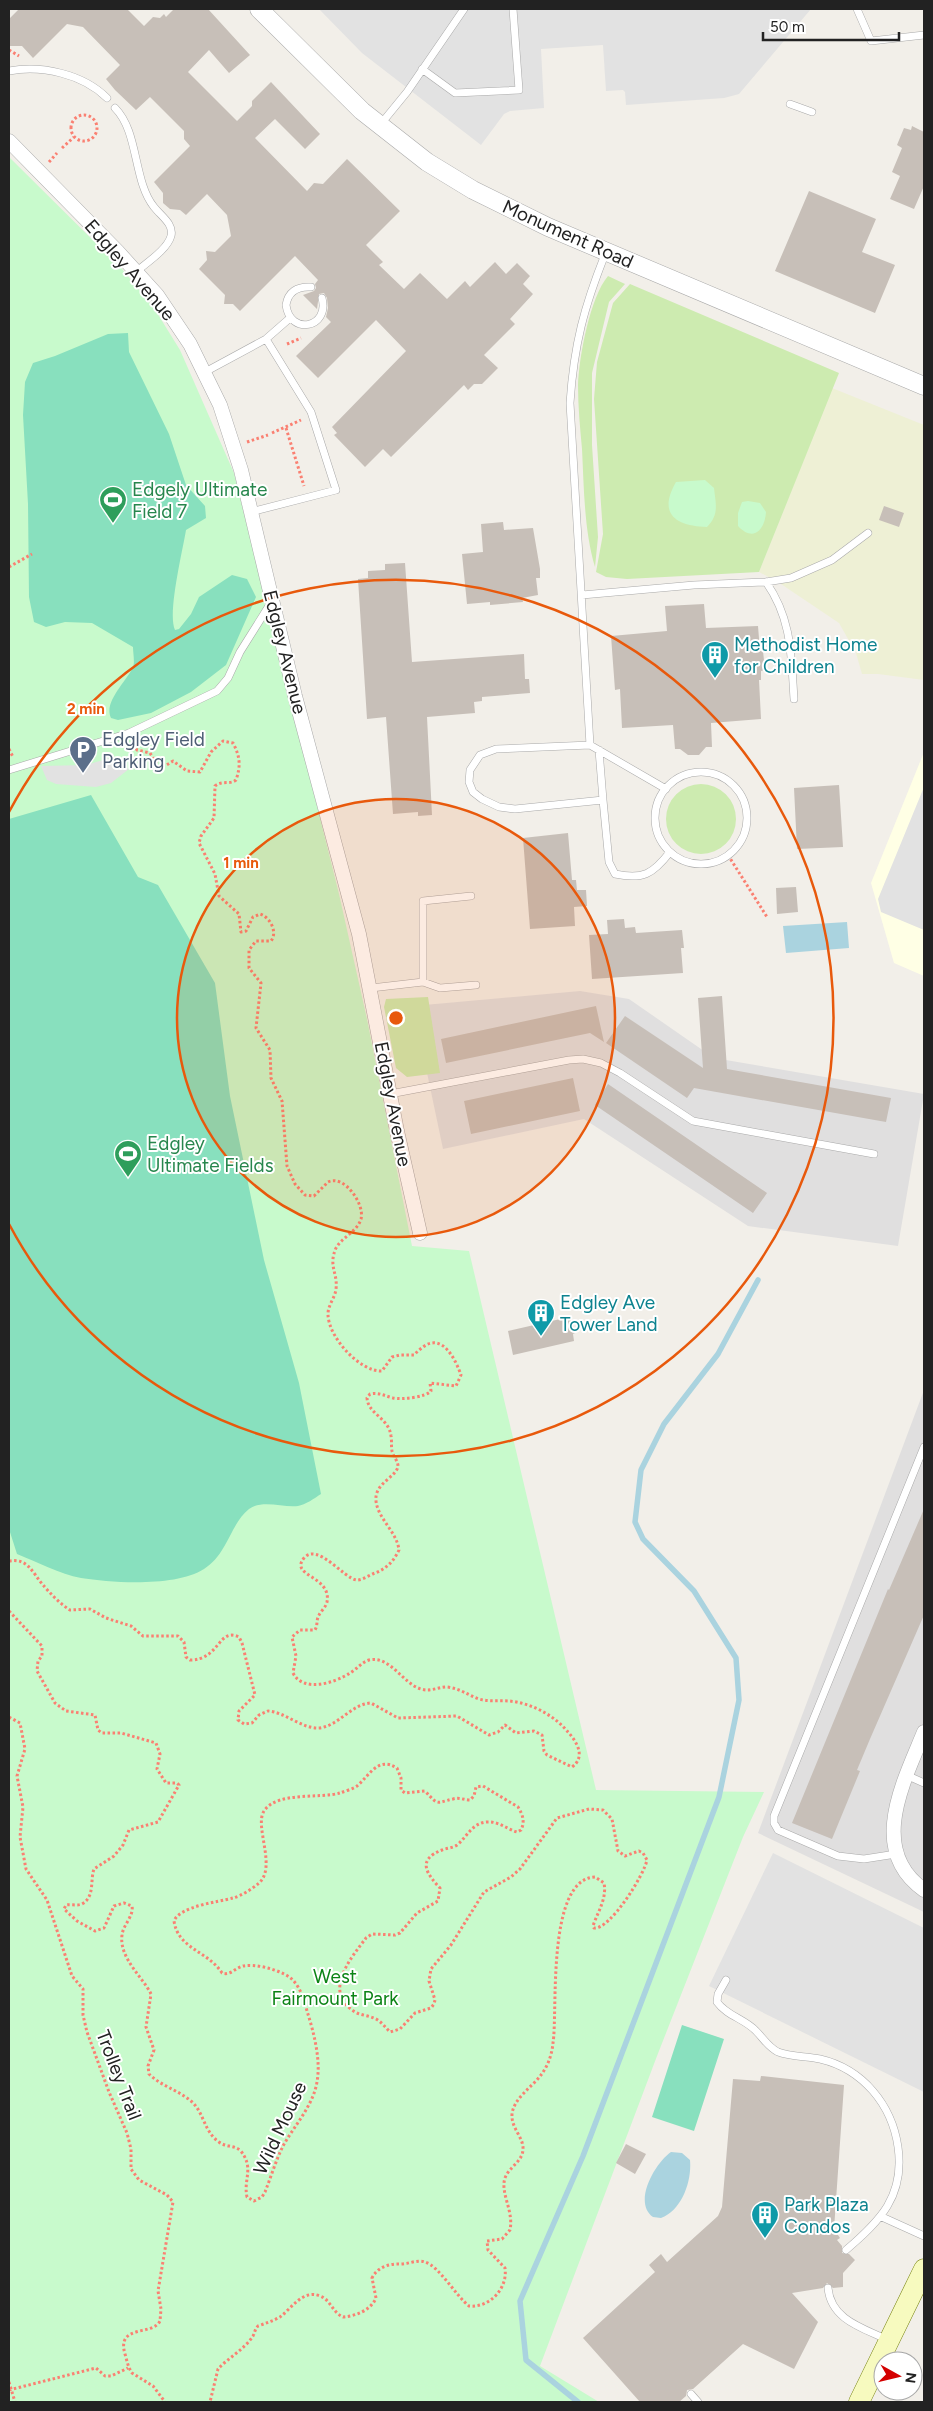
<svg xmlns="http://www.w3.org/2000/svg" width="933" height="2411" viewBox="0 0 933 2411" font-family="Figtree,sans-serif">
<rect width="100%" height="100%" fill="#f2efe9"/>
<path fill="#e0dfdf" d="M580,991L629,999L714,1058L924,1094L898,1246L748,1226L584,1119L443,1149L413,1006Z
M924,1390V1912L758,1833Z"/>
<path fill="#ffffe5" d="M924,752V976L894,963L871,883Z"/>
<path fill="#eef0d5" d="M832,388L924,425V680L878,674H862L856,653L839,623L778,582L759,572Z"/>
<path fill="#cdebb0" d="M608,276L625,284L609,302L592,373V445L598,537L595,567C584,530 584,488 582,449C580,428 578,406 578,385C579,357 590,297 608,276Z
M630,284L839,373L759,572L627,579L606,577L596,572L603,534L594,399L597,362L613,303Z
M666 819a35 35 0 1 1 70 0a35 35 0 1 1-70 0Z
M428,997L440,1073L407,1077L396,1068L384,1007L386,999Z"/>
<path fill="#c8facc" d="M9,157L122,269L154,308L180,350L234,473L339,894L367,1019L412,1246L469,1251L596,1790L764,1792L743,1837L657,2056L540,2366L599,2402H9Z
M705,480L714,488C716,505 719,515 707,527C677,526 657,515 676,482Z
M748,501L760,503L766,512C765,529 754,543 738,526V513L742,502Z"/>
<path fill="#88e0be" d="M128,333L129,352L169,434L186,485L205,506L206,518L186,530C183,549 167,614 175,630L179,629L191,614L199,597L232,575L247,579L256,597L226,665L191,692L151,713L118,720L111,718C103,702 127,681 133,667C135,662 133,653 133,647L92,623L65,622L46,627L34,622L29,597L28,504L23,415L25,382L33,363L55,356L108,334Z
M91,795L138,877L158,885L215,983L230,1096L264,1260L299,1383L321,1494C315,1498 305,1505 298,1506C283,1508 263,1499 249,1509C230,1524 228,1554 204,1569C176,1587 113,1583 81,1578C60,1574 37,1562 17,1554L9,1529V819Z
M682,2025L724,2039L694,2131L652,2117Z"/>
<path fill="#e2e2e2" d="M319,9H811L739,94L724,98L626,105L625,92L623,90L606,91L603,45L541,49L544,108L510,111L504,114L481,145L362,53Z
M110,758L129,769L111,783L96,787L56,784L47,780L41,766L86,765Z
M924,787V930L881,912L878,899Z
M773,1853L924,1928V2092L709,1986Z"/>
<path fill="#aad3df" d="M847,922L849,948L786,953L783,926Z
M671,2152L682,2153L690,2160C692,2181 682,2210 661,2218L653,2217C632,2202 656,2162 671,2152Z"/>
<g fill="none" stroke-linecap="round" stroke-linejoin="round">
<path stroke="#aad3df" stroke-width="5.5" d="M578,2402L526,2360L520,2301L583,2156L719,1797L739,1700L736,1658L694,1591L643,1539L635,1522L641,1470L664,1424L718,1354L758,1280"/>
</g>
<path fill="#c7bfb8" d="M19,9H127L144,26L153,17L160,18L164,14L166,17L174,9H208L250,55L229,73L209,50L188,72L237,121L252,106V101L271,82L320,134L305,149L275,119L255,138L307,191L314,183L323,184L347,159L400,211L366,245L383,262L379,265L404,289L420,273L447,299L465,281L470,287L495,262L506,274L517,263L530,276L523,284L533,294L510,319L515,324L484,355L498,368L482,384H474L468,390L464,385L391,457L383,449L365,467L334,435L337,433L332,427L406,351L376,320L318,378L296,356L331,322L326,317L328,308L327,298L324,293L319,294L317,309L303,295L314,291L316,288L315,284L318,280L295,256L240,311L233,304H224L225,295L199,269L207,260L206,251L215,252L231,236L227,215L207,194L186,215L180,210L170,209L163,203V193L154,182L190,146L184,139V131L150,97L136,110L115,90L106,79L120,65L83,27L67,24L33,58L22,46H9V19Z
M912,126L924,132V186L914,209L890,199L900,176L892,172L902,148L897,145L904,128L911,130Z
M809,191L876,219L862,252L895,265L875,313L775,271Z
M884,506L904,513L899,527L879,520Z
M503,522L504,530L533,528L540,569V578H536L538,595L522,598L523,602L490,605V602L467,604L462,554L483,552L481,524Z
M405,563L412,662L524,654L525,679H529L530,693L482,697V701L474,702L475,713L427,717L432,815L418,816V812L393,814L386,717L367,719L358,579L368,578V571L385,570V564Z
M704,604L706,628L758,626L760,651H763L765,670L761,671V680H759L761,719L711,723L712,747H706L699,755H688L680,749H675L673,725L622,728L620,689L615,690L611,636L667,631L665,606Z
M839,785L843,847L797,849L794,788Z
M568,833L572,880H576L577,890H586L587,906L574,907L575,926L530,929L523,838Z
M796,887L798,912L777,914L776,888Z
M624,919L625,928L635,927L636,933L682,930L684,948H681L683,973L592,979L589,935L608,934L607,920Z
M722,996L727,1069L891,1098L886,1122L694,1088L687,1098L606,1043L625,1016L703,1068L698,998Z
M596,1006L604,1042L590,1033L446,1063L441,1039Z
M573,1078L580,1111L471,1134L464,1101Z
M608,1084L767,1193L753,1213L595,1105Z
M569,1317L572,1319L575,1333L573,1334L574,1341L513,1355L508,1331Z
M924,1509V1615L870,1739L857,1770L860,1771L832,1839L792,1823L888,1589L889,1590Z
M761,2076L844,2085L834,2229L840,2238L837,2240L842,2246V2253L849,2254L855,2260L843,2273V2287L833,2288L827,2283L823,2288L792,2293L818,2322L794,2369L743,2344L693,2389L687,2390L686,2396L679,2402H640L583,2338L655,2272L649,2265L661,2254L667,2262L718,2216L722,2207L733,2079L760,2081Z
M626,2144L646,2154L635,2174L616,2163Z"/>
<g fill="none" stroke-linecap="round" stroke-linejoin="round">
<defs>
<path id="service" d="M857,9L871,41L924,35
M422,69L455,93L519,90L513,9
M9,71C42,65 83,74 107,98
M790,104L812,112
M115,108C139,132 133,181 154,207C161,216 174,224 171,236C167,250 146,263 136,272
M380,125L407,92L464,9
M311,287C297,286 288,292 286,305C290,336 330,328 322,298
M205,372L266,339L290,318
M251,512L336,490L311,412L266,339
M766,582C792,619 791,655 794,699
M582,595L694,585L766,582L791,578L832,560L868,533
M590,745L570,403C574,344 584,307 606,252
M599,750L603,800
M9,770L129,733L217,691L228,678L240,652L272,601
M655 818a46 46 0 1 1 92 0a46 46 0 1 1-92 0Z
M666,789L590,745L496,749L480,755L470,770L469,782L473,792L482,799L499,807L515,809L603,800L609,862L615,874C643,880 653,874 670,852
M423,982V901L471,896
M371,988L423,982L440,988L476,985
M390,1094L569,1060L583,1059L601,1063L620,1073L693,1121L874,1154
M906,1775L924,1783
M896,1854L864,1859L838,1856L778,1830L774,1823V1816L924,1447
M726,1980L718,1994L717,2002C727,2016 745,2019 756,2031C764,2039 768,2047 778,2052C791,2057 807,2056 820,2059C863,2069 892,2105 898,2147C905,2196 880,2221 846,2250
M882,2217L924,2236
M828,2288C831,2320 863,2328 888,2340
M691,2394L698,2402"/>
<path id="minor" d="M9,141L118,252L157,295L190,344L220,405L241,470L295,696L359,934L397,1131L420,1233
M924,1732C904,1781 867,1850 924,1890"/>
<path id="tertiary" d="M259,9L362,111L427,162L473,190L548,227L924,386"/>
<path id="secondary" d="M859,2402L924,2269"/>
</defs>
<use href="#service" stroke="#a9a9a9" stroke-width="8"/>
<use href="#minor" stroke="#a9a9a9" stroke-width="15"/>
<use href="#tertiary" stroke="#a9a9a9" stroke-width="19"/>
<use href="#secondary" stroke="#707d05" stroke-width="21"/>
<path stroke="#fa8072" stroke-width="3" stroke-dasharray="2.5 2.5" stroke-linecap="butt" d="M9,50L19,56
M71 128a13 13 0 1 1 26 0a13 13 0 1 1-26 0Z
M62,148L74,137
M49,162L57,153
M287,344L301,338
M286,428L304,486
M272,433L301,420
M247,442L268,435
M9,567L32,554
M9,749L13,757
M728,855L767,917
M9,1561C28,1558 32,1572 43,1585C50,1593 60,1604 70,1610L90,1609L106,1618L131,1626L143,1636H178L184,1642L186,1657L190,1660C220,1660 218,1627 239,1637L242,1643L255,1695L239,1711L238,1720L244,1724L252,1723L259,1715L268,1711C285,1712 302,1729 319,1728C339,1726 351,1704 371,1703L398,1718L457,1716L489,1735L498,1732L505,1725L516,1733L534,1731L542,1735L544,1751L547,1755L572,1767C586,1757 577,1742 568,1732C554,1715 531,1703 509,1701C499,1700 489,1702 479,1699C468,1695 459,1688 447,1687C438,1687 430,1692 421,1689C403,1684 390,1655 369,1660C362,1662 357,1669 350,1673C335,1683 303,1693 293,1673L296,1656L292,1637L300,1630H315C318,1625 316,1620 319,1615C321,1611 326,1607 327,1602C332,1576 289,1576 304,1558C318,1542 344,1579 357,1580C363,1580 369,1575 375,1573C386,1569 394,1561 399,1550C397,1532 378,1519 376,1501C374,1483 397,1477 398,1466C398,1461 393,1456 392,1451C391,1446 392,1441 391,1436C389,1418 368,1414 367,1398L370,1394C379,1392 385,1396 393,1398C402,1400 426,1397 431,1391L430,1383L456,1386L461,1375C456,1361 443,1332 423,1347C420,1349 417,1352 414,1355H400L392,1357L382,1371C360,1372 328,1337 328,1314C328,1305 335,1298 336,1289C338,1273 328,1266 336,1248C342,1237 357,1232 361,1219C365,1204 344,1174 328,1182L314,1196L305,1195L295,1184L287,1166L282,1101L271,1078L270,1050L256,1028L261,983L249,968V950L256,941H271C278,932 270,917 260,914L253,917L246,931L241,932L239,914L219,896L215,874L199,843L201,836L214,818L215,786C222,780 230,785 236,780C241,766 240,756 233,743L223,741L211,752L200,772L187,771L173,761L165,766L159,767L150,753L137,750L132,743
M9,1611L42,1646V1656L38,1661L37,1671L55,1703L66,1711L95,1715L98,1730L102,1733H121L156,1743L160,1754L157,1769L166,1783H177L179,1785L158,1822L129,1830L123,1845L114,1856L94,1869C90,1880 95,1897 82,1904C77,1906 71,1904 66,1905L64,1909L77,1921L95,1931L104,1928L114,1906L124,1903L132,1906C134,1916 123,1925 122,1935C119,1958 142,1976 151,1994L146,2027L154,2050L148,2066L149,2074C161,2086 178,2090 191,2101C204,2112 204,2132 219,2142C225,2147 233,2145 240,2150C255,2168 243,2179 247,2197L254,2201L262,2197L265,2192C271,2177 276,2160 283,2146C294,2126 313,2106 317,2082C321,2060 314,2033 307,2011C303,1996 298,1980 284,1974C272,1968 255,1964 243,1966C235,1968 230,1976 222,1973C208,1951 178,1949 174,1921C180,1906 218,1902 233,1898C241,1896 252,1889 259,1883C277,1867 254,1826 264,1811C277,1791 320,1799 340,1793C345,1791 353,1789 357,1786C370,1775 378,1756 397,1768L401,1778V1790L405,1793L425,1791C439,1806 435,1803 453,1799C459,1797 464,1800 470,1800L474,1796L476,1787L483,1786L518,1807C523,1815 525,1822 521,1830L517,1832C507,1829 498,1821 487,1822C472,1823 467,1837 457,1845C453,1848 447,1848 442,1850C416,1860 427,1874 440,1888L438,1901L417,1913L400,1933L395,1935L372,1934L366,1938C350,1959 321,1994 357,2013C364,2016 373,2016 379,2021C383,2024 386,2028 390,2032L400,2029L415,2013L431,2008L434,2004L435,2000L429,1981L431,1969L451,1945L484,1892L511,1877L520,1869L557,1818L589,1809L603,1810L612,1819L618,1851L625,1856L639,1851L643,1853L647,1860C644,1875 610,1930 594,1928L593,1926C598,1911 607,1899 604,1883L595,1877C546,1879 558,2012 553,2043C552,2054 548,2066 541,2075C532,2087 514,2098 512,2114C511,2129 524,2137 523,2150C522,2162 509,2167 505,2178C500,2193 514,2211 510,2230L502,2239L487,2241L488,2250L505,2268C508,2289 489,2308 469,2306C456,2296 439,2266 425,2262C417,2259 407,2265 398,2264C387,2264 377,2268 372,2278L376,2298C371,2310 356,2316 343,2317C332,2312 331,2300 320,2296C303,2289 292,2308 280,2317C273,2321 266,2323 258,2326C255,2329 255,2332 253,2336C245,2349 228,2358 218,2369L210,2402
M9,1717L20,1723L25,1749L17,1776L23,1807L20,1837L26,1869L47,1900L72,1976L83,1989V2015L87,2032L109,2092L127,2133L131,2149V2169L139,2180L167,2195L173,2202L158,2291L161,2309L160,2321C153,2336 116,2324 125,2354C127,2361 128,2367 132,2373L153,2386L165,2402
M9,2382L15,2402
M9,2390L92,2369L96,2368L105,2376H111L128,2368"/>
<use href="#service" stroke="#fff" stroke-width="7"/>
<use href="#minor" stroke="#fff" stroke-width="14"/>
<use href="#tertiary" stroke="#fff" stroke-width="18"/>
<use href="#secondary" stroke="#f7fabf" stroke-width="20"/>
</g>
<circle cx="396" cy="1018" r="219" fill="#e8590c" fill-opacity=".12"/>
<g fill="none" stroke="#e8590c" stroke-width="2.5">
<circle cx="396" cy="1018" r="219"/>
<path d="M9 812A438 438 0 1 1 9 1224"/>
</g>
<defs>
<symbol id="stadium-pin" viewBox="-11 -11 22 30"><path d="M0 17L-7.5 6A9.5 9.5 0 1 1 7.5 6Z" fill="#2e9e5b" stroke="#fff"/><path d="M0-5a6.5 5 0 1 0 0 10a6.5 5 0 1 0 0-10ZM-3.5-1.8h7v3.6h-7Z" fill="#fff"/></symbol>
<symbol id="building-pin" viewBox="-11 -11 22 30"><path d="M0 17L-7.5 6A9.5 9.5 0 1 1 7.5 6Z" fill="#0f9aa8" stroke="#fff"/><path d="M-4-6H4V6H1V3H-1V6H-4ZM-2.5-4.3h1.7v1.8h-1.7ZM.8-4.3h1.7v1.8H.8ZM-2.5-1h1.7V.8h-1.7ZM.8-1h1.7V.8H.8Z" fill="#fff"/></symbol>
<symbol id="parking-pin" viewBox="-11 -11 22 30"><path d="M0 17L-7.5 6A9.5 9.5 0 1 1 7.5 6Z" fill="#5c6f8a" stroke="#fff"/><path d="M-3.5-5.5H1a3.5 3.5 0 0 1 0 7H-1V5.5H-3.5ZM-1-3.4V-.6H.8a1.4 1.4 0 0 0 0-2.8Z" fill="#fff"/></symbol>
</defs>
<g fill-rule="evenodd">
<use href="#stadium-pin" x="97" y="484" width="32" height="43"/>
<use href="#building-pin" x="699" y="639" width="32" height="43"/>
<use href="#parking-pin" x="67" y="734" width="32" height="43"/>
<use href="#stadium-pin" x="112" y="1138" width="32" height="43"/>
<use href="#building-pin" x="525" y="1297" width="32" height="43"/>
<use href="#building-pin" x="749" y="2199" width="32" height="43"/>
</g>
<g text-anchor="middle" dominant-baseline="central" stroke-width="4" stroke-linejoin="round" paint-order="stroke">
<g font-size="19" fill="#222" stroke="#fff">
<text transform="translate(568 234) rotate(24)">Monument Road</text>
<text transform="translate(130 270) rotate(49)">Edgley Avenue</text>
<text transform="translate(285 652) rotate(76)">Edgley Avenue</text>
<text transform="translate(393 1104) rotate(79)">Edgley Avenue</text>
<text transform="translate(119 2075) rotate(69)">Trolley Trail</text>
<text transform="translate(280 2128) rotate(-65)">Wild Mouse</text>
</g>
<g font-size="19" fill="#27864d" stroke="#fff" text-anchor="start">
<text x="132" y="489">Edgely Ultimate<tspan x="132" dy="22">Field 7</tspan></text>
<text x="147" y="1143">Edgley<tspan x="147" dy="22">Ultimate Fields</tspan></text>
</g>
<g font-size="19" fill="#0d838f" stroke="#fff" text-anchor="start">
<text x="734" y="644">Methodist Home<tspan x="734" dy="22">for Children</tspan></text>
<text x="560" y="1302">Edgley Ave<tspan x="560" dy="22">Tower Land</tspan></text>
<text x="784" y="2204">Park Plaza<tspan x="784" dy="22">Condos</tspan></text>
</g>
<g font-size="19" fill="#4e5e75" stroke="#fff" text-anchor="start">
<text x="102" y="739">Edgley Field<tspan x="102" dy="22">Parking</tspan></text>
</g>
<g font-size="19" fill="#0c8416" stroke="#fff">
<text x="335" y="1976">West<tspan x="335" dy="22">Fairmount Park</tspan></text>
</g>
</g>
<circle cx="396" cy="1018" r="8" fill="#e8590c" stroke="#fff" stroke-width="2.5"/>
<g font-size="15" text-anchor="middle" font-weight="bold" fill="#e8590c" stroke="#fff" stroke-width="4" stroke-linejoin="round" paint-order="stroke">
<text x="86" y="714">2 min</text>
<text x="241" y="868">1 min</text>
</g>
<rect width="933" height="2411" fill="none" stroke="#222222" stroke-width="20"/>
<g transform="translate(898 2376) rotate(98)"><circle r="24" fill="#ffffff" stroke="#a7a7a7"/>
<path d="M0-4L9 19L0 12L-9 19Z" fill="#d40000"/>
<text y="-8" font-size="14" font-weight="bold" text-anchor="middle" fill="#222222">N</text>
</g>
<path d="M763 32v8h136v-8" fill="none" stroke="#222222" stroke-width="2.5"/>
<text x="770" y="32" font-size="15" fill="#222222" stroke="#ffffff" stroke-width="4" paint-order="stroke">50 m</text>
</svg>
